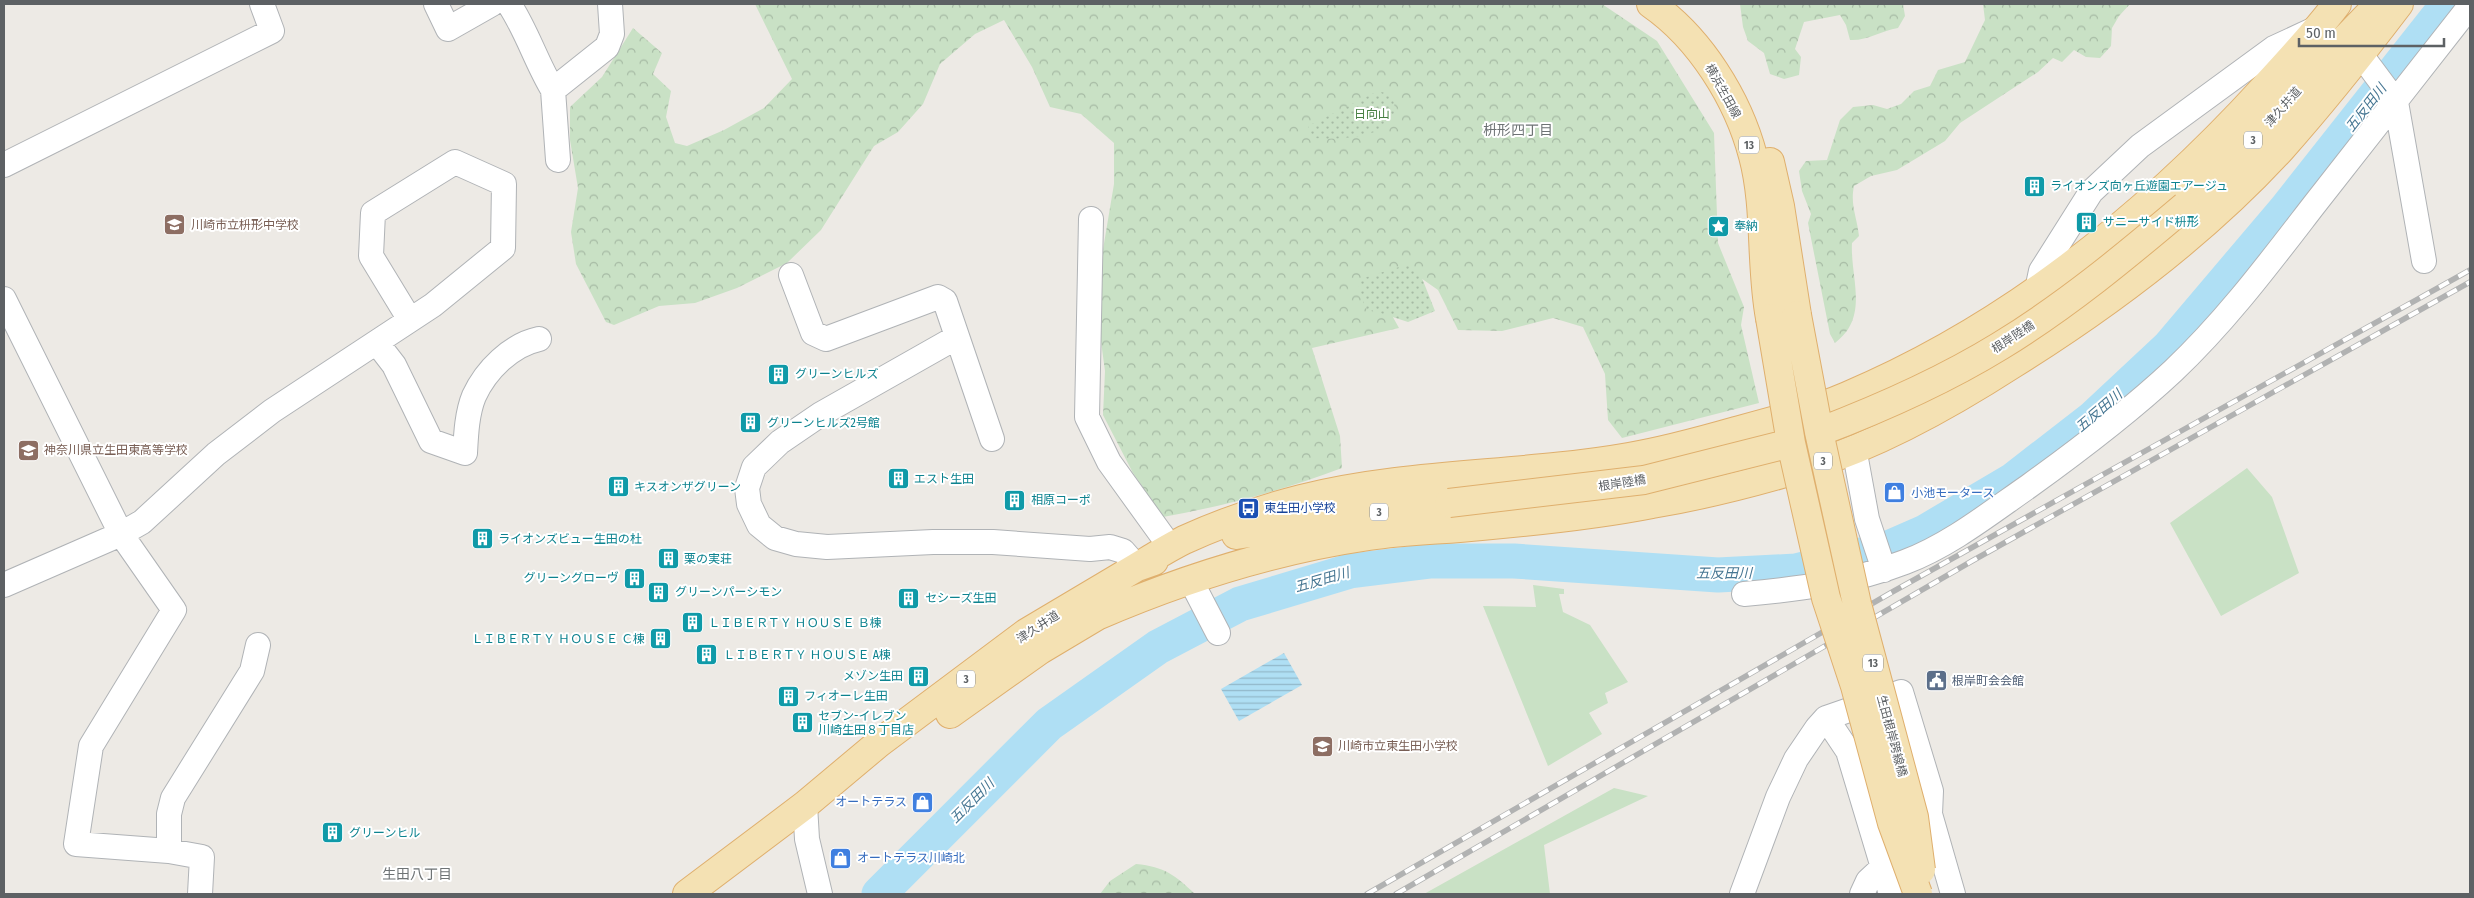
<svg xmlns="http://www.w3.org/2000/svg" width="2474" height="898" viewBox="0 0 2474 898" font-family="'Fira Sans Condensed','Noto Sans JP',sans-serif">
<defs>
<pattern id="forest-crowns" width="20" height="18" patternUnits="userSpaceOnUse" patternTransform="scale(1.25)"><rect width="20" height="18" fill="#c9e1c5"/><path d="M2 6a3 3 0 1 1 6 0M12 15a3 3 0 1 1 6 0" fill="none" stroke="#a6baa4"/></pattern>
<pattern id="park-dots" width="8" height="8" patternUnits="userSpaceOnUse" patternTransform="scale(1.25)"><rect width="8" height="8" fill="#c9e1c5"/><path d="M2 2h.1M6 6h.1" fill="none" stroke="#a6baa4" stroke-width="1.8" stroke-linecap="round"/></pattern>
<pattern id="water-rules" width="6" height="5" patternUnits="userSpaceOnUse" patternTransform="scale(1.25)"><rect width="6" height="5" fill="#afdff4"/><path d="M0 2.5h6" fill="none" stroke="#92b8c9"/></pattern>
</defs>
<rect width="100%" height="100%" fill="#edeae5"/>
<path fill="#c9e1c5" d="M2247,468L2272,497L2299,573L2221,616L2170,523Z
M1533,585L1564,589V594H1559L1563,612L1590,625L1628,682L1605,693L1608,703L1589,713L1602,734L1548,766L1483,606L1536,607Z
M1614,788L1648,796L1544,845L1550,894H1424Z"/>
<path fill="url(#forest-crowns)" d="M755,4H1602L1657,41L1714,133L1718,243L1744,307L1741,325L1759,403L1622,438L1608,420L1605,374L1583,327L1553,318L1502,331L1458,330L1438,290L1408,269L1389,310L1399,328L1312,348L1340,436L1342,468C1284,490 1224,506 1163,517L1133,473L1103,415L1105,371L1095,297L1114,184V143L1081,114L1050,107L1032,67L1004,20L975,34L940,64L923,104L898,132L874,146L821,230L787,263L737,288L695,303L659,306L614,325L606,322L576,264L571,232L578,188L570,140V107L602,77L633,28L662,53L653,74L671,91L666,117L675,143L687,146L724,130L764,108L792,79Z
M1740,4H1903L1905,16L1898,28C1881,31 1867,41 1850,40L1846,25L1840,15L1804,22L1795,49L1801,57L1799,75L1784,79L1770,74L1764,53L1748,41L1743,27Z
M1983,4H2130L2119,16L2112,28L2111,46L2100,58L2086,57L2074,50L2062,62L2053,58L2038,72L1960,123L1945,141L1897,170L1871,176L1854,186C1850,205 1857,217 1859,236L1852,243C1850,278 1870,317 1835,343L1830,334L1808,223L1811,214L1802,191L1799,171L1806,161L1827,160L1840,120L1853,107L1873,105L1887,109L1901,104L1914,91L1930,86L1938,70L1965,62L1985,20Z
M1136,864C1165,867 1175,875 1195,894H1100L1110,881Z"/>
<path fill="url(#park-dots)" d="M1378,91L1392,95C1393,100 1395,106 1395,111C1392,139 1334,140 1313,138L1308,126Z
M1409,264L1420,273L1435,311L1408,322L1365,308L1357,280Z"/>
<path fill="url(#water-rules)" d="M1284,653L1302,685L1239,721L1221,689Z"/>
<g fill="none" stroke-linecap="round" stroke-linejoin="round">
<path stroke="#afdff4" stroke-width="35" d="M879,894L1049,724L1158,647L1240,604L1350,571L1431,561H1514L1718,575L1796,571L1886,549L1925,532L2013,480L2093,418L2169,347L2286,209L2448,4"/>
<defs>
<path id="street" d="M436,4L448,29L492,4
M509,4C527,31 536,62 553,90
M2361,55L2396,102L2424,261
M558,160L553,90L607,47L612,34L610,4
M4,165L272,31L262,4
M1091,219L1087,417L1109,462L1171,548
M791,275L813,333L826,339L938,297L945,301L992,439
M2037,290L2041,271L2091,192L2140,146L2274,48L2317,28
M4,299L121,534L174,610L91,746L76,844L169,851L202,857L200,894
M957,337L821,414L780,442L754,467L747,488L749,504L759,525L775,538L796,544L827,547L933,542H993L1090,549L1110,547L1123,551L1137,567
M377,343L394,365L431,441L465,453C466,434 467,413 474,396C486,370 511,345 539,339
M1854,448L1867,519L1884,570
M1190,579L1218,633
M4,585L121,534L142,522L216,454L272,411L433,305L503,248L504,184L455,162L373,213L371,256L410,320
M1744,594C1800,589 1853,582 1905,562C1950,545 1990,513 2029,486C2079,450 2128,413 2173,371C2226,321 2270,262 2314,205C2366,139 2418,72 2470,6
M1826,718L1848,751L1891,894
M805,805L807,839L820,894
M169,851V814L173,798L252,671L258,645
M1742,894L1778,797L1796,759L1817,728L1826,718L1901,692L1931,791L1930,814L1953,894
M1862,894L1868,881L1883,867"/>
<path id="primary" d="M1651,4C1700,38 1738,99 1753,156C1767,208 1760,265 1770,318
M1770,162L1780,206L1797,315
M2185,206L2258,135L2315,70L2379,4
M1236,535L1367,514L1449,503
M1137,567C1152,558 1168,548 1184,540C1221,523 1262,509 1301,499C1408,472 1521,476 1629,457C1665,451 1701,441 1736,431C1773,421 1812,411 1847,396C2008,328 2148,215 2265,87C2290,60 2315,33 2337,4
M1097,616C1185,578 1274,550 1369,536C1406,530 1444,530 1481,526C1538,521 1596,515 1652,504C1706,495 1760,481 1812,465C1882,443 1951,404 2013,364C2109,304 2204,233 2281,149C2322,103 2361,54 2399,4
M950,714L1040,650L1112,607
M687,894L805,805L879,743L1026,633L1137,567L1154,561"/>
</defs>
<use href="#street" stroke="#b0b3b6" stroke-width="26"/>
<use href="#primary" stroke="#dfaf6d" stroke-width="30"/>
<use href="#street" stroke="#fff" stroke-width="24"/>
<use href="#primary" stroke="#f4e1b3" stroke-width="28"/>
<defs>
<path id="rail" d="M1367,894L1894,591L2470,270
M1396,894L1972,561L2470,282"/>
</defs>
<use href="#rail" stroke="#b1b2b2" stroke-width="5.5"/>
<use href="#rail" stroke="#fff" stroke-width="4" stroke-dasharray="11" stroke-linecap="butt"/>
<defs>
<path id="primary-bridge" d="M1797,315L1819,432L1857,604L1914,817L1921,870
M1770,318L1791,443L1826,598L1855,686L1892,823L1918,894
M1819,432C1882,408 1943,381 2000,346C2067,305 2126,256 2185,206
M1449,503L1644,480L1791,443"/>
</defs>
<use href="#primary-bridge" stroke="#dfaf6d" stroke-width="30" stroke-linecap="butt"/>
<use href="#primary-bridge" stroke="#f4e1b3" stroke-width="28"/>
</g>
<defs>
<symbol id="building-square" viewBox="-11 -11 22 22"><rect x="-9" y="-9" width="18" height="18" rx="4" fill="#0f9aa8" stroke="#fff"/><path d="M-4-6H4V6H1V3H-1V6H-4ZM-2.5-4.3h1.7v1.8h-1.7ZM.8-4.3h1.7v1.8H.8ZM-2.5-1h1.7V.8h-1.7ZM.8-1h1.7V.8H.8Z" fill="#fff"/></symbol>
<symbol id="school-square" viewBox="-11 -11 22 22"><rect x="-9" y="-9" width="18" height="18" rx="4" fill="#8d6e63" stroke="#fff"/><path d="M0-5L7-2L0 1L-7-2ZM-4 1L0 2.5L4 1V4Q0 6-4 4Z" fill="#fff"/></symbol>
<symbol id="sight-square" viewBox="-11 -11 22 22"><rect x="-9" y="-9" width="18" height="18" rx="4" fill="#0f9aa8" stroke="#fff"/><path d="M0-6L1.8-2.2L6-1.7L2.9 1.2L3.7 5.4L0 3.3L-3.7 5.4L-2.9 1.2L-6-1.7L-1.8-2.2Z" fill="#fff"/></symbol>
<symbol id="shop-square" viewBox="-11 -11 22 22"><rect x="-9" y="-9" width="18" height="18" rx="4" fill="#3f7fe0" stroke="#fff"/><path d="M-5-2.5h2.3a2.7 3.5 0 0 1 5.4 0H5L5.5 6h-11ZM-1.5-2.5h3a1.5 2.3 0 0 0-3 0Z" fill="#fff"/></symbol>
<symbol id="bus-square" viewBox="-11 -11 22 22"><rect x="-9" y="-9" width="18" height="18" rx="4" fill="#1a4fb4" stroke="#fff"/><path d="M-5-6H5V4H4V6H2V4H-2V6H-4V4H-5ZM-3.5-4V0h7V-4ZM-3.5 1.2v1.5H-2V1.2ZM2 1.2v1.5H3.5V1.2Z" fill="#fff"/></symbol>
<symbol id="civic-square" viewBox="-11 -11 22 22"><rect x="-9" y="-9" width="18" height="18" rx="4" fill="#5c6f8a" stroke="#fff"/><path d="M-.6-6.5H3V-4.5H.6V-3L4-1V1h2V6H-6V1h2V-1L-.6-3ZM-1.2 2.5V6h2.4V2.5Z" fill="#fff"/></symbol>
</defs>
<g fill-rule="evenodd">
<use href="#building-square" x="2022" y="174" width="25" height="25"/>
<use href="#building-square" x="2074" y="210" width="25" height="25"/>
<use href="#school-square" x="162" y="212" width="25" height="25"/>
<use href="#sight-square" x="1706" y="214" width="25" height="25"/>
<use href="#building-square" x="766" y="362" width="25" height="25"/>
<use href="#building-square" x="738" y="410" width="25" height="25"/>
<use href="#school-square" x="16" y="438" width="25" height="25"/>
<use href="#building-square" x="886" y="466" width="25" height="25"/>
<use href="#building-square" x="606" y="474" width="25" height="25"/>
<use href="#shop-square" x="1882" y="480" width="25" height="25"/>
<use href="#building-square" x="1002" y="488" width="25" height="25"/>
<use href="#bus-square" x="1236" y="496" width="25" height="25"/>
<use href="#building-square" x="470" y="526" width="25" height="25"/>
<use href="#building-square" x="656" y="546" width="25" height="25"/>
<use href="#building-square" x="622" y="566" width="25" height="25"/>
<use href="#building-square" x="646" y="580" width="25" height="25"/>
<use href="#building-square" x="896" y="586" width="25" height="25"/>
<use href="#building-square" x="680" y="610" width="25" height="25"/>
<use href="#building-square" x="648" y="626" width="25" height="25"/>
<use href="#building-square" x="694" y="642" width="25" height="25"/>
<use href="#building-square" x="906" y="664" width="25" height="25"/>
<use href="#civic-square" x="1924" y="668" width="25" height="25"/>
<use href="#building-square" x="776" y="684" width="25" height="25"/>
<use href="#building-square" x="790" y="710" width="25" height="25"/>
<use href="#school-square" x="1310" y="734" width="25" height="25"/>
<use href="#shop-square" x="910" y="790" width="25" height="25"/>
<use href="#building-square" x="320" y="820" width="25" height="25"/>
<use href="#shop-square" x="828" y="846" width="25" height="25"/>
</g>
<g text-anchor="middle" dominant-baseline="central" stroke-width="4" stroke-linejoin="round" paint-order="stroke">
<g fill="#fff" stroke="#8e9092" stroke-width="1">
<rect x="2244" y="131.5" width="18" height="17" rx="4"/>
<rect x="1739" y="136.5" width="20" height="17" rx="4"/>
<rect x="1814" y="452.5" width="18" height="17" rx="4"/>
<rect x="1370" y="503.5" width="18" height="17" rx="4"/>
<rect x="1863" y="654.5" width="20" height="17" rx="4"/>
<rect x="957" y="670.5" width="18" height="17" rx="4"/>
</g>
<g font-size="11" font-weight="bold" fill="#5d6164">
<text x="2253" y="140">3</text>
<text x="1749" y="145">13</text>
<text x="1823" y="461">3</text>
<text x="1379" y="512">3</text>
<text x="1873" y="663">13</text>
<text x="966" y="679">3</text>
</g>
<g font-size="12" fill="#5d6164" stroke="#fff">
<text transform="translate(1723 91) rotate(61)">横浜生田線</text>
<text transform="translate(2283 107) rotate(-49)">津久井道</text>
<text transform="translate(2013 337) rotate(-33)">根岸陸橋</text>
<text transform="translate(1622 483) rotate(-9)">根岸陸橋</text>
<text transform="translate(1038 627) rotate(-33)">津久井道</text>
<text transform="translate(1892 736) rotate(75)">生田根岸跨線橋</text>
</g>
<g font-size="12" fill="#467f41" stroke="#fff">
<text x="1372" y="114">日向山</text>
</g>
<g font-size="12" fill="#0d838f" stroke="#fff" text-anchor="start">
<text x="2050" y="186">ライオンズ向ヶ丘遊園エアージュ</text>
<text x="2103" y="222">サニーサイド枡形</text>
<text x="1734" y="226">奉納</text>
<text x="795" y="374">グリーンヒルズ</text>
<text x="767" y="423">グリーンヒルズ2号館</text>
<text x="914" y="479">エスト生田</text>
<text x="634" y="487">キスオンザグリーン</text>
<text x="1031" y="500">相原コーポ</text>
<text x="498" y="539">ライオンズビュー生田の杜</text>
<text x="684" y="559">栗の実荘</text>
<text x="619" y="578" text-anchor="end">グリーングローヴ</text>
<text x="675" y="592">グリーンパーシモン</text>
<text x="925" y="598">セシーズ生田</text>
<text x="708" y="623">ＬＩＢＥＲＴＹ ＨＯＵＳＥ Ｂ棟</text>
<text x="645" y="639" text-anchor="end">ＬＩＢＥＲＴＹ ＨＯＵＳＥ Ｃ棟</text>
<text x="723" y="655">ＬＩＢＥＲＴＹ ＨＯＵＳＥ A棟</text>
<text x="903" y="676" text-anchor="end">メゾン生田</text>
<text x="804" y="696">フィオーレ生田</text>
<text x="818" y="716">セブン-イレブン<tspan x="818" dy="14">川崎生田８丁目店</tspan></text>
<text x="349" y="833">グリーンヒル</text>
</g>
<g font-size="12" fill="#785e54" stroke="#fff" text-anchor="start">
<text x="191" y="225">川崎市立枡形中学校</text>
<text x="44" y="450">神奈川県立生田東高等学校</text>
<text x="1338" y="746">川崎市立東生田小学校</text>
</g>
<g font-size="12" fill="#366cbe" stroke="#fff" text-anchor="start">
<text x="1911" y="493">小池モータース</text>
<text x="907" y="802" text-anchor="end">オートテラス</text>
<text x="857" y="858">オートテラス川崎北</text>
</g>
<g font-size="12" fill="#164399" stroke="#fff" text-anchor="start">
<text x="1264" y="508">東生田小学校</text>
</g>
<g font-size="12" fill="#4e5e75" stroke="#fff" text-anchor="start">
<text x="1952" y="681">根岸町会会館</text>
</g>
<g font-size="14" font-style="italic" fill="#477793" stroke="#fff">
<text transform="translate(2366 108) rotate(-52)">五反田川</text>
<text transform="translate(2099 411) rotate(-41)">五反田川</text>
<text x="1724" y="573">五反田川</text>
<text transform="translate(1322 580) rotate(-16)">五反田川</text>
<text transform="translate(972 801) rotate(-45)">五反田川</text>
</g>
<g font-size="14" fill="#6e7375" stroke="#fff">
<text x="1518" y="130">枡形四丁目</text>
<text x="417" y="874">生田八丁目</text>
</g>
</g>
<rect width="2474" height="898" fill="none" stroke="#5d6164" stroke-width="10"/>
<path d="M2299 38v8h145v-8" fill="none" stroke="#5d6164" stroke-width="2.5"/>
<text x="2306" y="38" font-size="15" fill="#5d6164" stroke="#ffffff" stroke-width="4" paint-order="stroke">50 m</text>
</svg>
